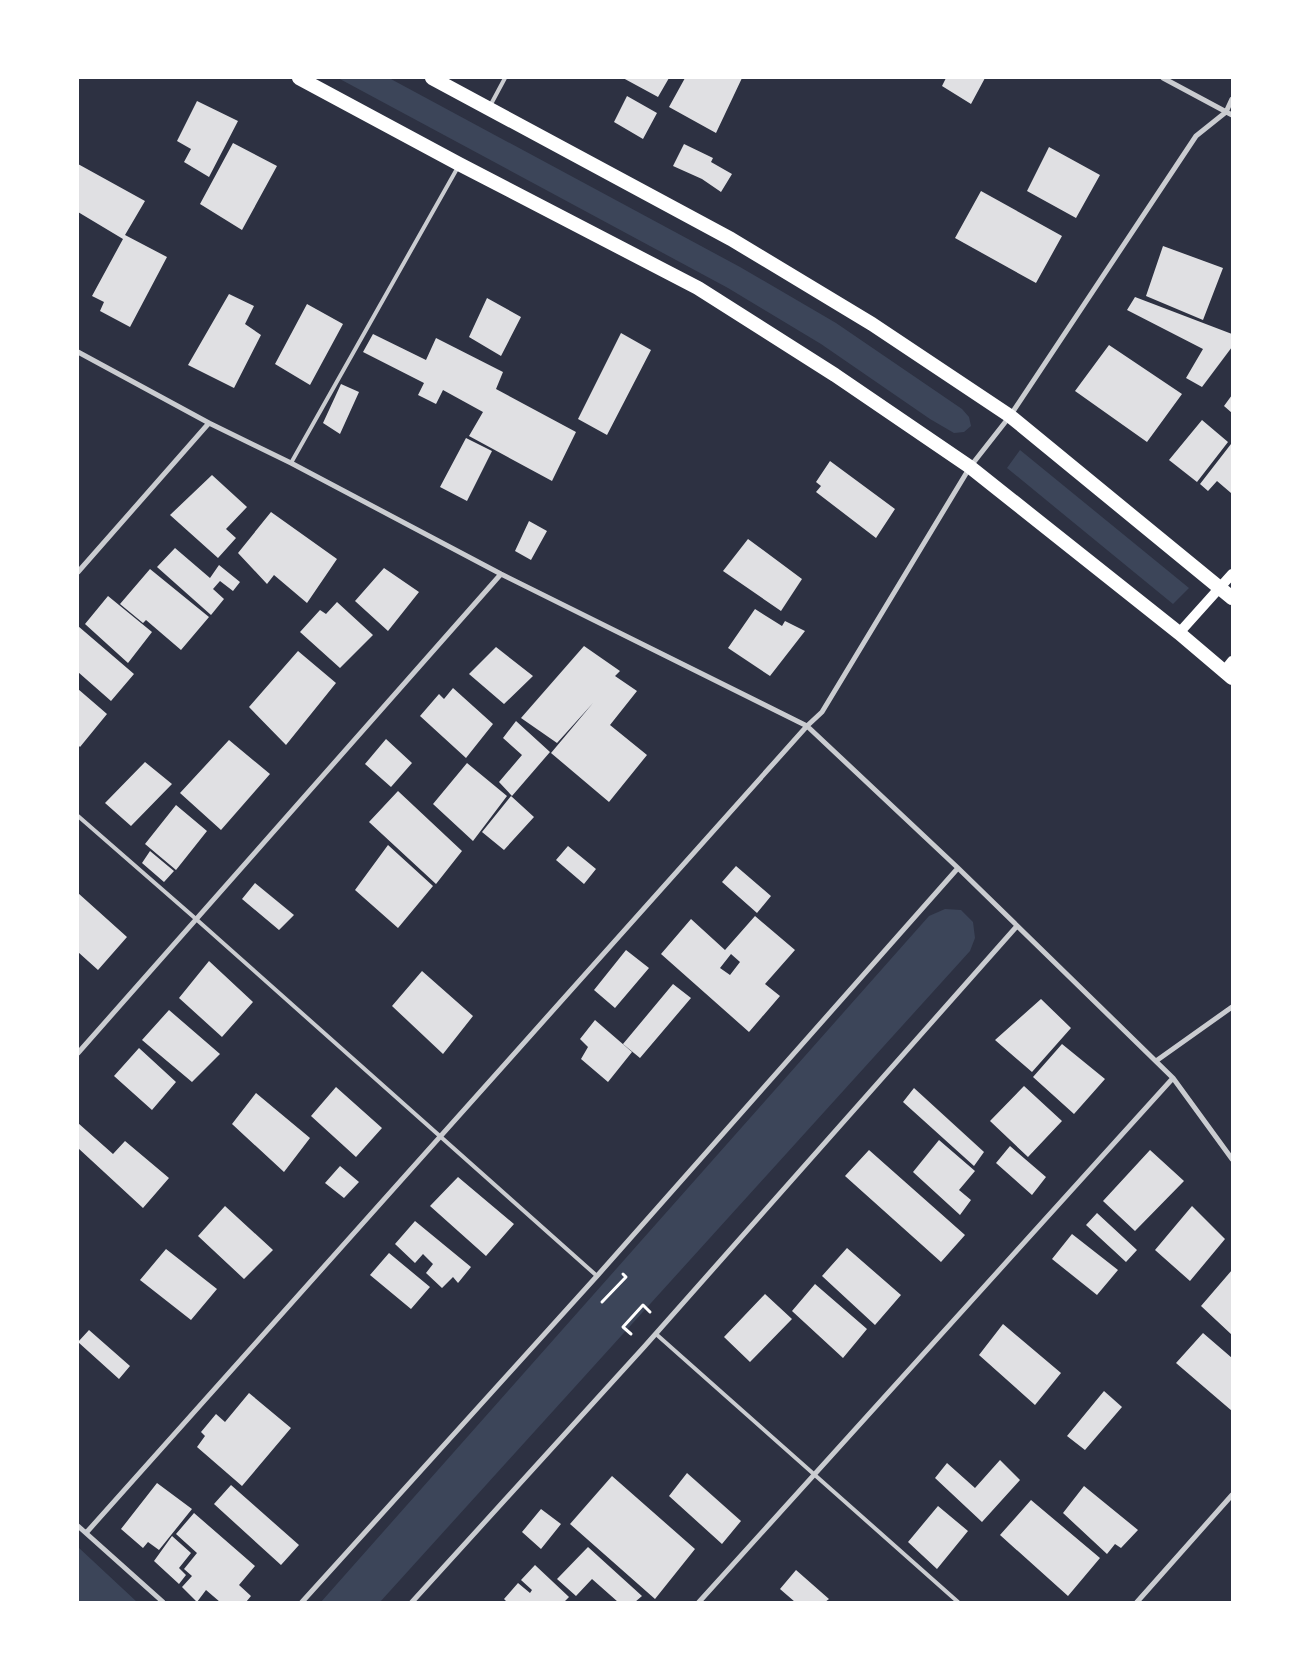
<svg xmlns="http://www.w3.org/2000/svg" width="1310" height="1680" viewBox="0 0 1310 1680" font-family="'DejaVu Sans',sans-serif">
<rect width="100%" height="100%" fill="#2d3142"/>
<path fill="#3c4559" d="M338,78H389L740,267L836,323L962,409L969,417L971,426L964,432L954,433L930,419L821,344L728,288Z
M1020,450L1189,588L1173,604L1007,468Z
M945,909L961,910L973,922L975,938L970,951L380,1602H321L929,916Z
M78,1547L137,1602H78Z"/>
<path fill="#e0e0e3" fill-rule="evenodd" d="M623,78H669L658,97Z
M685,78H742L716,133L669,107Z
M946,78H985L971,104L942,86Z
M627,96L657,113L643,139L614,122Z
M197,101L238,121L209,177L184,162L191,149L177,141Z
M233,143L277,166L242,230L200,204Z
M684,144L713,158L711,162L732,174L721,192L702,179L673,166Z
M1049,147L1100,175L1076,218L1027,191Z
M78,164L145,201L125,235L167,257L130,327L100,311L104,302L92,296L123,239L78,212Z
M981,191L1062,236L1036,283L955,238Z
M1163,246L1223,268L1203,320L1146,296Z
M229,294L254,306L245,324L261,335L234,388L188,365Z
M1135,297L1232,334V347L1202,387L1186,378L1203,349L1127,310Z
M487,298L521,317L501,356L469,337Z
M307,304L343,324L310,385L275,364Z
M621,333L651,350L607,435L578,419Z
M373,334L426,360L436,338L503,372L496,389L576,432L552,481L469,436L483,412L443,390L436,404L418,395L424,383L363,352Z
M1109,345L1182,394L1147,442L1075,391Z
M341,384L359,392L340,434L323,423Z
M1232,395V413L1224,406Z
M1202,420L1228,442L1197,482L1169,460Z
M466,438L492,451L467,501L440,487Z
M1231,444L1232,445V491L1231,493L1217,481L1208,491L1200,484Z
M830,461L895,509L876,538L816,492L821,486L816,482Z
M212,475L247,507L226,529L236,538L218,558L170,515Z
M271,512L337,559L307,603L274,575L267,584L238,553Z
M529,521L547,531L531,560L515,551Z
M748,539L802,579L781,611L723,571Z
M175,548L210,578L219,565L240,582L233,591L220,581L213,589L224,599L211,615L157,567Z
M384,568L419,592L388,631L355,601Z
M150,569L209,617L181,650L146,620L143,623L120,604Z
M108,596L152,632L128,663L85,624Z
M337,602L373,635L340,668L300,632L320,610L326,614Z
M755,609L782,626L785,621L805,631L770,676L728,648Z
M78,626L134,674L111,701L78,672Z
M584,646L620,671L615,676L637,691L610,725L647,755L609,802L551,753L593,703L557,743L521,718Z
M496,647L533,676L504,704L469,674Z
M298,651L336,683L286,745L249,707Z
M453,688L493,724L466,758L420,716L439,694L444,699Z
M78,689L107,714L80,747L78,745Z
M516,721L550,752L512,796L499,782L522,755L503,738Z
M386,739L412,763L391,787L365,764Z
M229,740L270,774L221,830L180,793Z
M145,762L172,784L131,826L105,803Z
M467,763L507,796L473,841L433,804Z
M398,791L462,851L436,884L369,822Z
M511,796L534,817L504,850L482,832Z
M176,805L207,831L176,870L145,844Z
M388,845L433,886L398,928L355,890Z
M568,846L596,869L584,884L556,860Z
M150,851L174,871L164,882L142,863Z
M736,866L771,896L757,913L722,882Z
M255,883L294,915L279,930L242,899Z
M78,893L127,937L98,970L78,952Z
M755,916L795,950L765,984L780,996L749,1032L661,954L691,919L725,950ZM731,954L740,962L730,975L720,968Z
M626,950L649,968L615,1008L594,990Z
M209,961L253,1002L222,1037L179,998Z
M422,971L473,1016L443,1054L392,1006Z
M673,984L691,998L640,1058L623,1044Z
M1041,999L1071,1028L1032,1072L995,1040Z
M169,1010L220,1054L192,1082L142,1040Z
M595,1020L632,1052L608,1082L581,1059L588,1047L580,1039Z
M1062,1044L1105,1079L1074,1114L1033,1077Z
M139,1048L176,1082L152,1110L114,1076Z
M1024,1086L1062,1121L1028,1157L990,1121Z
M336,1087L382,1128L356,1157L311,1116Z
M914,1088L984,1152L974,1166L903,1102Z
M256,1093L310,1138L284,1172L232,1124Z
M78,1123L113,1154L125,1141L169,1178L143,1208L78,1148Z
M939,1140L975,1171L959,1190L971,1200L960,1215L913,1172Z
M1010,1146L1046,1177L1032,1195L996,1163Z
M869,1150L965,1235L941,1262L845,1176Z
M1150,1150L1184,1181L1135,1231L1103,1201Z
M340,1166L359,1182L344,1198L325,1183Z
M458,1177L514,1224L486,1256L430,1206Z
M225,1206L273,1250L244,1279L198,1236Z
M1192,1206L1225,1239L1190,1281L1155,1250Z
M1097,1213L1137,1250L1126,1262L1086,1225Z
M415,1221L471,1267L458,1283L453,1277L442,1288L426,1273L433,1264L423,1254L415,1263L395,1244Z
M1072,1234L1118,1270L1097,1295L1052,1259Z
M847,1248L901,1295L875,1325L822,1276Z
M166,1249L217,1289L191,1320L140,1280Z
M389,1253L430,1287L411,1309L370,1275Z
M1232,1270V1335L1201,1306Z
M815,1284L867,1329L843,1358L792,1311Z
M765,1294L792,1319L750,1362L724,1337Z
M1003,1324L1061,1373L1035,1405L979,1355Z
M89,1330L130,1366L119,1379L78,1342Z
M1203,1333L1232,1358V1411L1176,1363Z
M1104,1391L1122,1407L1085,1450L1067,1436Z
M249,1393L291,1428L242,1486L197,1447L205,1436L201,1432L216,1414L225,1422Z
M1000,1460L1020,1480L982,1522L935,1478L947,1463L975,1488Z
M687,1473L741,1521L722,1544L669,1496Z
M612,1476L695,1549L655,1599L570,1524Z
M157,1483L192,1509L159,1550L148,1542L143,1548L121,1529Z
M231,1485L299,1545L281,1565L214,1504Z
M1084,1486L1138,1530L1121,1548L1115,1544L1107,1554L1063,1513Z
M1031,1500L1100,1558L1068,1596L1000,1535Z
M938,1506L968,1531L937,1569L908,1542Z
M541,1509L561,1524L541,1549L522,1532Z
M194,1513L255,1566L239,1585L251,1596L246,1602H220L206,1590L197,1602L182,1587L192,1576L184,1569L197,1553L176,1534Z
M172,1536L191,1553L179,1568L186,1575L179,1584L154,1561Z
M588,1547L642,1596L635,1602H618L592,1579L576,1596L557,1579Z
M535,1565L569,1597L564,1602H507L504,1599L518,1583L530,1593L532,1590L521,1580Z
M796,1570L829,1599L825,1602H795L780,1589Z"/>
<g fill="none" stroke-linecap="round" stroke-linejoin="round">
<path stroke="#fff" stroke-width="3" d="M602,1302L626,1277L623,1274
M631,1334L623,1327L643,1305L650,1312"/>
<path stroke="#caccd0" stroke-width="4" d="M490,106L505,78
M291,463L458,167
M78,816L196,919L597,1276
M656,1334L958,1602"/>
<path stroke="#caccd0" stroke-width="5" d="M1163,78L1232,115
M78,352L209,423L291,463L501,574L807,726L958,868L1173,1078L1232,1159
M78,572L209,423
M78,1053L501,574
M1156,1061L1232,1007
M78,1526L163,1602
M86,1533L807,726L822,712L970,467L1010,416L1196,136L1226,112L1232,99
M302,1602L597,1276L958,868
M412,1602L644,1347L1017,926
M699,1602L1173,1078
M1137,1602L1232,1495"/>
<path stroke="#fff" stroke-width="10" d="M1179,633L1232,574
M1224,671L1232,661"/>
<path stroke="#fff" stroke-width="14" d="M299,78L459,164L698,288L835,375L970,467L1179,633L1232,678
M432,78L731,239L872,324L1010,416L1232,598"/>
</g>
<rect width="1310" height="1680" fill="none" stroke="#ffffff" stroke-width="158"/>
</svg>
